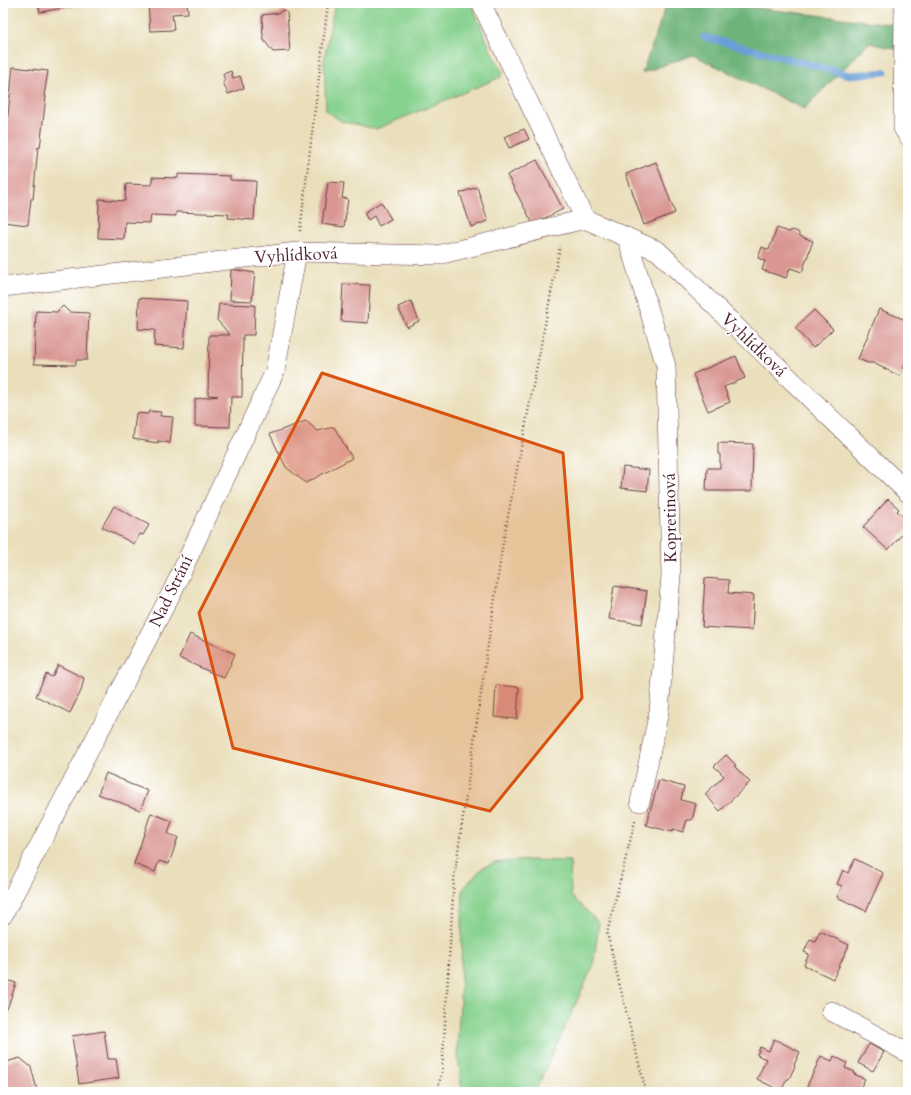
<svg xmlns="http://www.w3.org/2000/svg" width="911" height="1095" viewBox="0 0 911 1095" font-family="Cardo,serif">
<rect width="100%" height="100%" fill="#fff"/>
<filter id="ink" filterUnits="userSpaceOnUse"><feTurbulence type="fractalNoise" baseFrequency=".025" numOctaves="2"/><feDisplacementMap in="SourceGraphic" scale="8" xChannelSelector="R" yChannelSelector="G"/><feConvolveMatrix kernelMatrix="1 2 1 2 8 2 1 2 1" color-interpolation-filters="sRGB"/></filter>
<filter id="wash" filterUnits="userSpaceOnUse"><feTurbulence type="fractalNoise" baseFrequency=".012" numOctaves="4" result="noise"/><feDisplacementMap in="SourceGraphic" scale="16" xChannelSelector="R" yChannelSelector="G"/><feGaussianBlur stdDeviation="0.9" result="paint"/><feColorMatrix in="noise" values="0 0 0 0 0 0 0 0 0 0 0 0 0 0 0 0 0 1.4 0 .05"/><feComposite in="paint" operator="in"/></filter>
<g filter="url(#wash)">
<rect width="100%" height="100%" fill="#eadfbb"/>
<path fill="#88d28f" stroke="#69785d" d="M335,3H471L491,51L503,72L501,77L376,129L341,121L326,111L324,60Z
M527,860L570,861L571,896L599,923L593,966L535,1092H462L457,1050L460,1004L463,889L482,868L494,863Z"/>
<path fill="#6eb47a" stroke="#5c6a52" d="M667,3H716L908,26V52L869,43L804,109L693,55L642,73Z"/>
<g fill="none" stroke-linecap="round" stroke-linejoin="round">
<path stroke="#6b9fd7" stroke-width="7" d="M704,37L850,75L885,72"/>
</g>
<g id="blocks">
<path fill="#d99693" d="M38,3H74L75,6L40,12Z
M148,3H187L188,13L172,14L174,30L150,31Z
M285,10L287,13L290,51L273,52L263,39L262,15L279,13L281,11Z
M13,67L48,71L44,96H46L40,148L38,147L33,199H31L28,225L3,222V150L4,144H5Z
M231,71L233,78L240,76L244,88L228,94L223,82L225,81L223,74Z
M524,129L529,139L509,148L504,137Z
M537,160L563,209L533,224L507,175Z
M656,162L675,213L644,225L626,174Z
M178,174L230,176V180L256,181L254,220L228,218L229,214L202,213L176,212V216L151,215L150,223L125,222L124,239L98,238L99,199L125,201L126,184L152,185V177L178,178Z
M328,182L344,183L342,198L348,199L344,227L322,224Z
M477,187L488,221L471,227L460,193Z
M381,202L391,219L379,226L374,216L368,220L364,213Z
M777,228L789,232L793,230L798,232L800,236L813,241L802,272L790,268L786,278L762,270L765,261L758,258L762,247L769,250Z
M231,269L255,273L252,301L230,300Z
M343,284L370,285L368,323L341,321Z
M139,298L187,301L184,348L154,346L155,330L138,329Z
M411,301L419,321L407,327L398,307Z
M219,304L255,305L254,335H243L242,397H231L230,427L195,426V399L218,396L208,395L209,335H230L217,320Z
M63,306L69,312L89,313L87,360H76V365L34,364L36,311L57,312Z
M879,309L908,321V357L900,376L873,363H868L858,359Z
M814,310L833,329L813,348L795,328Z
M736,356L745,378L724,387L730,402L708,411L693,374Z
M149,411L161,412L160,416L173,417L170,443L158,441V443L133,439L136,413L148,414Z
M306,421L318,431L334,427L352,458L306,483L286,467L279,453L270,434Z
M718,443L753,444L752,491H706L707,468H720V454H718Z
M623,467L649,470L647,491L621,488Z
M888,499L899,509L897,511L908,521V528L888,550L863,527Z
M114,506L149,525L143,535L140,534L134,544L102,527Z
M705,578L729,580L728,593L754,595L752,630L702,627Z
M614,586L647,591L642,624L609,619Z
M190,634L235,654L224,678L179,658Z
M58,665L84,678L81,691L70,713L36,696L46,674L52,677Z
M496,685L519,687L517,719L494,717Z
M726,755L736,765L734,766L750,782L720,811L705,794L724,776L714,766Z
M106,773L125,781V782L148,791L140,810L98,794Z
M659,780L684,787L681,800L696,804L692,820H687L683,832L673,829L672,832L646,825Z
M151,813L172,821L168,834L178,837L169,864L159,861L155,872L134,864Z
M855,859L883,873L866,911L837,897L842,886L837,884L843,870L848,873Z
M820,931L849,945L833,979L804,965L809,954L804,952L810,939L815,941Z
M3,979L16,983L7,1009L3,1007Z
M104,1031L108,1059H116L119,1078L79,1084L72,1036Z
M774,1039L800,1052L794,1065L795,1066L789,1079H787L781,1091L757,1079L766,1059L757,1055L760,1047L769,1051Z
M869,1044L884,1052L873,1071L858,1063Z
M821,1056L832,1061L834,1056L847,1063L845,1068L855,1072L854,1074L865,1079L858,1092H821L807,1086Z
M20,1058L31,1067L37,1090L28,1092H3V1063Z"/>
</g>
</g>
<g filter="url(#ink)">
<use href="#blocks" fill-opacity="0" stroke="#623c41" stroke-width="1"/>
<g fill="none" stroke-linecap="round" stroke-linejoin="round">
<defs>
<path id="street" d="M481,3L585,219
M904,3L903,128L908,136
M627,237L666,366L671,576L659,711L640,802
M3,287L297,252L438,255L585,219L658,251L908,493
M3,915L173,590L275,371L297,252
M831,1011L908,1053"/>
</defs>
<use href="#street" stroke="#623c41" stroke-width="20"/>
<path stroke="#623c41" stroke-width="2.5" stroke-dasharray="1 3" stroke-linecap="butt" d="M300,231L328,3
M635,821L607,933L646,1092
M436,1092L442,1073L454,879L503,542L560,246"/>
<use href="#street" stroke="#fff" stroke-width="19"/>
</g>
</g>
<path fill="#d8530f" fill-opacity="0.2" stroke="#d8530f" stroke-width="3" stroke-linejoin="round" d="M322,373L563,453L582,698L490,811L233,748L199,613Z"/>
<g text-anchor="middle" dominant-baseline="central" stroke-width="3" stroke-linejoin="round" paint-order="stroke">
<g font-size="17" fill="#4a1f2b" stroke="#fff">
<text transform="translate(296 255) rotate(-3)">Vyhlídková</text>
<text transform="translate(754 345) rotate(44)">Vyhlídková</text>
<text transform="translate(670 518) rotate(-91)">Kopretinová</text>
<text transform="translate(171 591) rotate(-64)">Nad Strání</text>
</g>
</g>
<rect width="911" height="1095" fill="none" stroke="#fff" stroke-width="16"/>
</svg>
